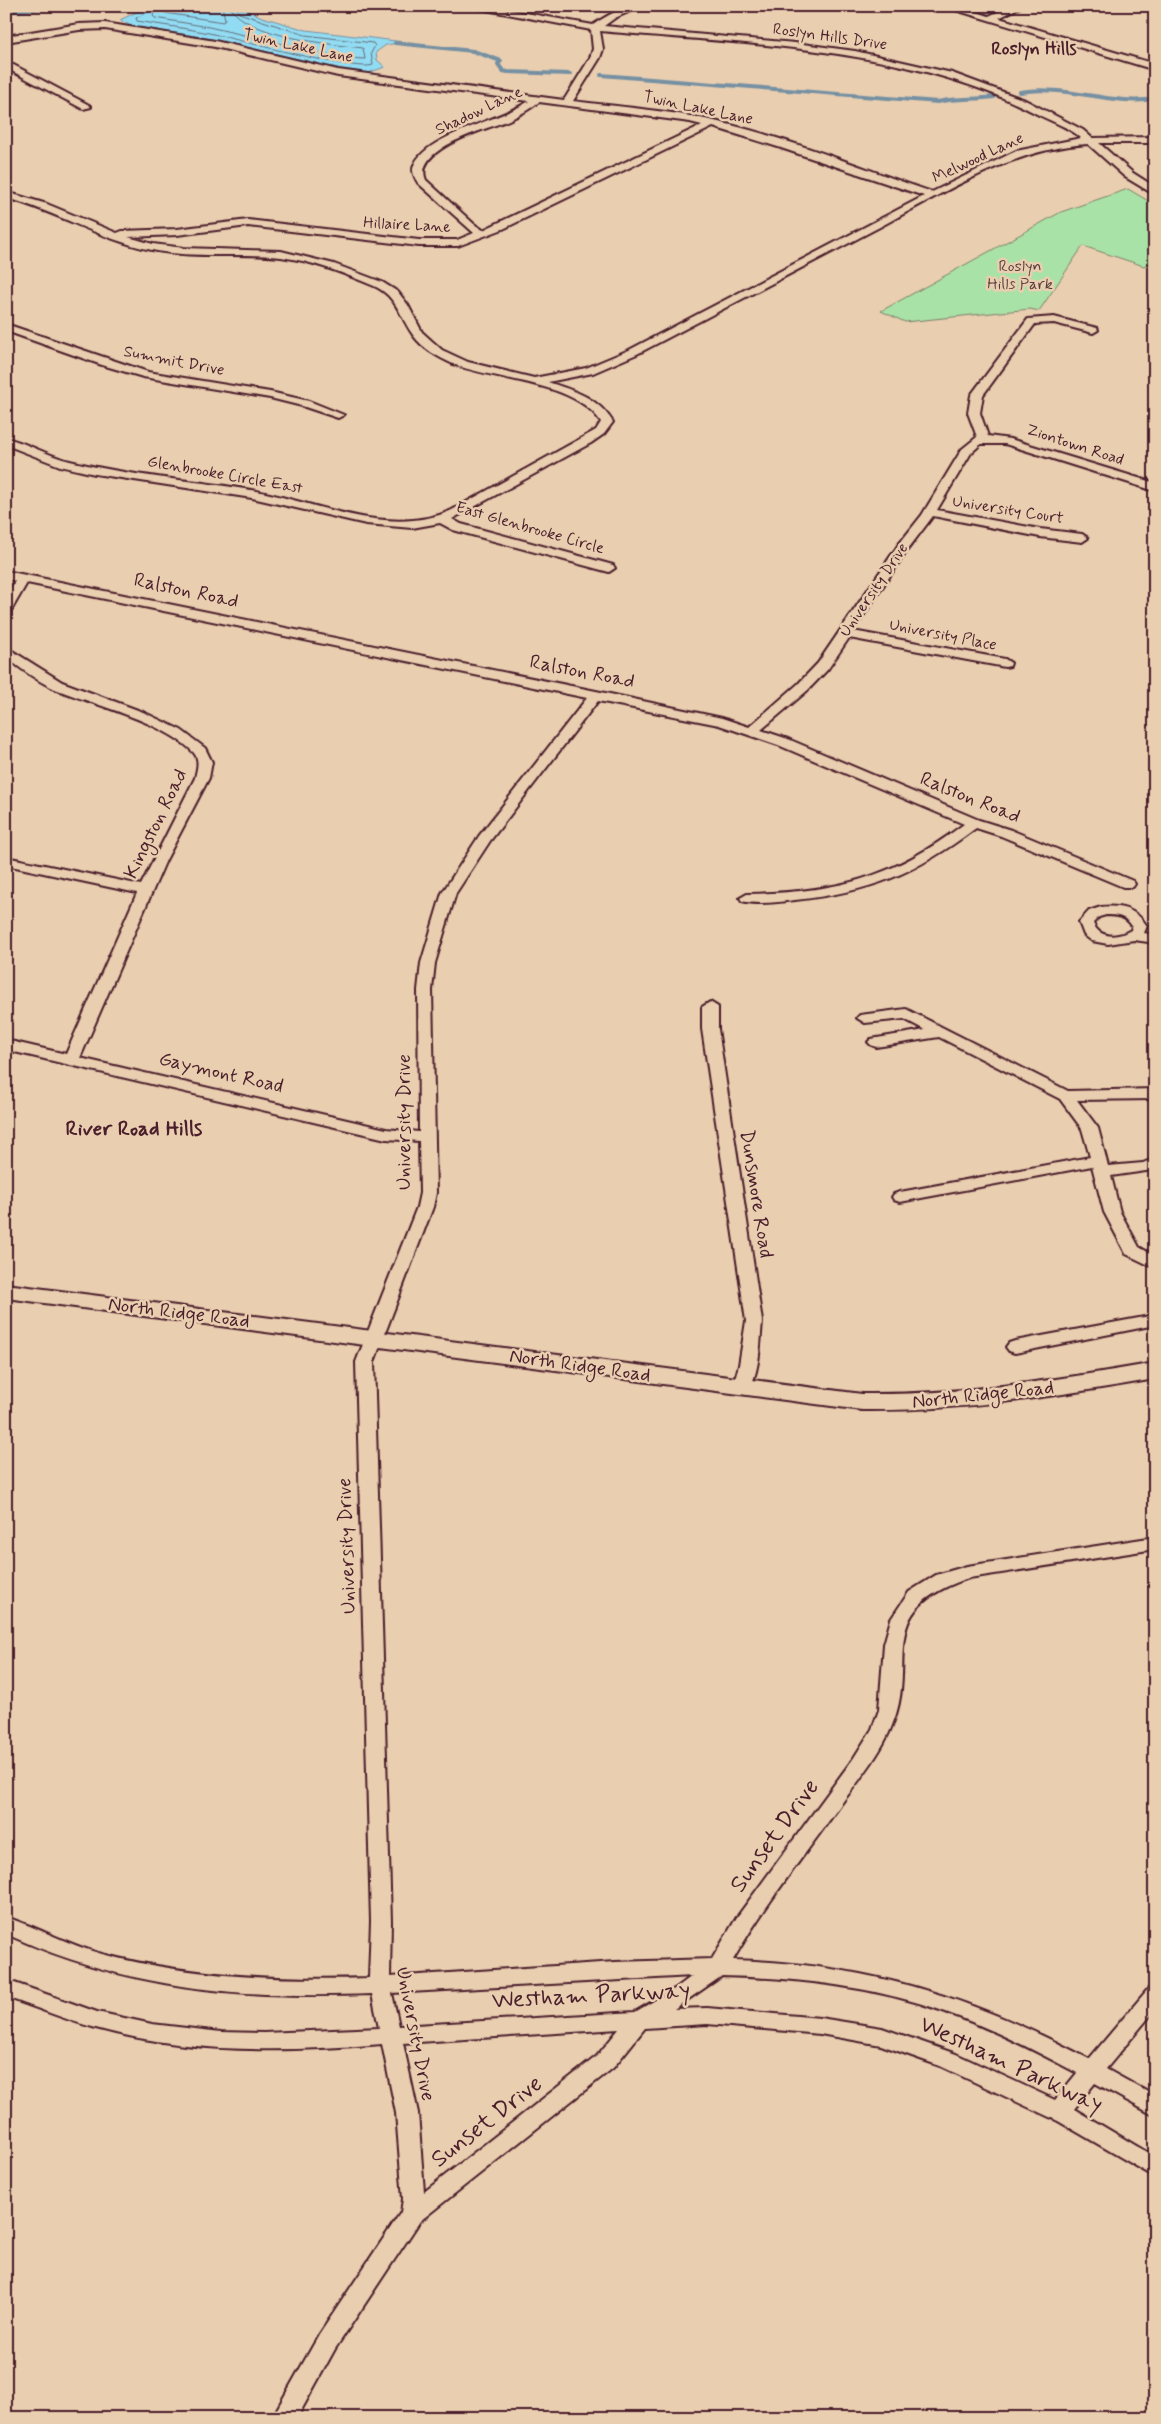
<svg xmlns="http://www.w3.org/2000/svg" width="1161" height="2424" viewBox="0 0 1161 2424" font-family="Mynerve,sans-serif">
<rect width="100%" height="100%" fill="#e9ceb0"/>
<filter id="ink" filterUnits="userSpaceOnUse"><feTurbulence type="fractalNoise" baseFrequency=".02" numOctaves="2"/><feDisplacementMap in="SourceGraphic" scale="10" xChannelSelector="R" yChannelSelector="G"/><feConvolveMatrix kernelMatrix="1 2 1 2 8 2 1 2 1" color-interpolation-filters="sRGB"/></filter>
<g filter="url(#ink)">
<path fill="#a9e2a6" stroke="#7a8068" d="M1128,189L1155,205V261L1144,266L1083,246L1039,311L1030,309L905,322L881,311L1061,212Z"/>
<path fill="#91dcf2" stroke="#7590a2" d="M149,6H225L247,10L262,17L306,30L404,42L386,45L376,52L377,60L385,67L368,73L342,69L207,38L131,26L120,20Z"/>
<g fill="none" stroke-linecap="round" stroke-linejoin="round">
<path stroke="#666b7b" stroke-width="1" d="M149,6L148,12L136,18L137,21C161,25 185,28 209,33C236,39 355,72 373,65L371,53L375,46L373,43L305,35L239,13L236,6
M156,6L153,16L155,18L209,27L344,58L365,59L363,48C329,44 247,37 229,6
M163,6L165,13L223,22L225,19L222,6"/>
<path stroke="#7590a2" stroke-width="4" d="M6,12L62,6
M395,43L473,51L501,61L498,64L503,71L508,72L570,74
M601,75L938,102C957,97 975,100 994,97
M1020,92C1065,84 1110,106 1155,99"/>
<defs>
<path id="street" d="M465,6H486L593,25C609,14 623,6 642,6L615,18L604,26L795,43L855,51L952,73L1025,100L1083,130L1092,138L1155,137V143H1099L1133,173L1155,187V195L1125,177L1088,144C1009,149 940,195 872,231C794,272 715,313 637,354L593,373L548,382C575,391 597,397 613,422L604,434L591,443L452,519L461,524L613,565L615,568L609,572L453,530L440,523L412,528L366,524L252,498L95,474L60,466L6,445V438C28,443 48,456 70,461C130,476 191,480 251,490C314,501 389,539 452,510L596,430L601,422C575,381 495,381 453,364C438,357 423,349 413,335C400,317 397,296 374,286C346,274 312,261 281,257C238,252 195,259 152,250C101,240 56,211 6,198V192L47,204L117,233L122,231L177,229L248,220L419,240H457L474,233L418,183C415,178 411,171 414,165C427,134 501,121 529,101L338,76L215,47L105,29L79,30L6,42V36L79,24L105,23L215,41L338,70L564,100L590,58L593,49L591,30ZM600,31C742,44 907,46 1035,113C1050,121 1069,127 1081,138L1016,151L932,192C853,165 772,131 690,116C651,109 612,106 573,101L600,58L603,49ZM539,102L690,122L702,125L483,230L474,224L426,180C412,148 488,129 509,120C520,115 530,109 539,102ZM713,127L778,147L924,196L629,350L586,368L534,378L468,362L442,350L422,332L408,305L398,292L382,282L334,264L281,251L184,248L153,244L128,237L177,235L248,226L419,246H458L503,229Z
M942,6H957L989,16L1010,6H1022L999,18L1155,64V70Z
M6,61L89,105L91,107L83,109L6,68Z
M1054,317L1097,328L1098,330L1093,333L1054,323L1035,324L983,395L980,413L988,436L1010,439L1155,483V491L1005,444H981L971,453L937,510L1040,529L1082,534L1088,538L1082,542L1040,537L933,516L908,549L853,631L1005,659L1011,663L1010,666L1005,667L849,638L828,669L808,690L761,730L788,739L979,820L1011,830L1133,881L1135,884L1133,887H1123L1001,836L976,828C915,874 871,892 795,900C779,902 758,905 742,901L740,898L747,894C838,892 891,879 964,824L778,745L719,725L598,701L490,841L456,893L435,963L432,990L436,1193L433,1207L374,1362L391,1921L390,1977L615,1962L712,1959L737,1917L853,1759L872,1729L879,1710L884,1644L891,1619L909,1592L936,1575L967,1566L1155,1537V1549L969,1578C869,1611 921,1661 891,1728C879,1757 857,1782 839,1807C803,1857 764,1906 733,1960C866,1964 972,1997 1089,2059L1148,1989L1155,1987V2010L1106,2069L1155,2096V2116L1095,2083L1074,2109L1155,2157V2177L1058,2121L940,2066L881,2045L820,2034L707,2024L645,2028L613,2068L420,2221L335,2349L297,2418H272L319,2335L401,2212L403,2199L396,2113L382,2044C286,2052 189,2054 96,2028C65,2020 36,2007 6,1997V1980L97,2012L152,2024L221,2032L264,2033L379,2028L372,1994C240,1999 128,1989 6,1934V1917C39,1928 69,1945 102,1954C188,1977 280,1981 369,1978L371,1921L356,1362L417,1207L420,1193L419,1141L386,1139L6,1050V1040L66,1054L137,893L6,865V857L141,885L195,778C197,769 200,760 194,753C167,723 92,704 55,689C37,681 21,669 6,657V647L62,682L143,712L181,730L205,748L212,762L209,778L166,860L80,1058L386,1129L419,1132L418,990L421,963L442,893L479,836L587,698L27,583L12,609L6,613V597L15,581L6,579V571L596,691L722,718L749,727L798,684L818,663L899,544L922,515L962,449L977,437L968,413L971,395L1028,319ZM692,1976L676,1988L635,2012L399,2026L392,1993ZM722,1976C797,1978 872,1986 943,2011C989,2027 1034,2050 1077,2073L1055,2100L956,2054L882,2028L820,2018L707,2008L674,2009ZM619,2029L597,2056L424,2192L418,2113L403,2043Z
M6,324L148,372L270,392L309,401L344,415L338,418L302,406L270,398L143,377L102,365L6,331Z
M1101,907C1121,905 1136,909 1147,926L1144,933L1155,935V943L1134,940L1108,944L1092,941L1084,935L1079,922L1089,911ZM1106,915C1116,915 1126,916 1132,926L1131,930C1118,938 1099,939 1093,923L1099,917Z
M710,1002L718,1007V1029L762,1321C760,1343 760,1372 748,1391H736L733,1387L739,1365L746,1321L702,1029V1007Z
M906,1009L1068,1091L1155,1089V1099L1077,1100L1098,1128L1108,1166L1143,1163L1155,1158V1169L1153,1170L1111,1176L1120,1212L1139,1247L1155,1256V1268L1126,1254L1124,1250L1104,1212L1092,1166L900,1202L894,1200L892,1197L894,1194L900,1192L1090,1157L1082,1129L1060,1099L939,1037L876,1047L871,1045L868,1042L871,1039L925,1030L904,1019L865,1023L857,1018L860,1015Z
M1155,1315V1325L1015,1353L1009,1351L1006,1347L1009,1343L1015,1341Z"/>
<path id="secondary" d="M6,1284L862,1394C961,1395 1057,1380 1155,1363V1379C1057,1396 961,1411 862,1410L6,1298Z"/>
</defs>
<use href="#street" stroke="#4a1f2b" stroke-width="4"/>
<use href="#secondary" stroke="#4a1f2b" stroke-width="4"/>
<use href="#street" fill="#e9ceb0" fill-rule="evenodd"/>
<use href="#secondary" fill="#e9ceb0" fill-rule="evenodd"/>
</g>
</g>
<g text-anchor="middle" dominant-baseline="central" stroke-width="5" stroke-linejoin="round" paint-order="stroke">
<g font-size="16" fill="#4a1f2b" stroke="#e9ceb0">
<text transform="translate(830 37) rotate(8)">Roslyn Hills Drive</text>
<text transform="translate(298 46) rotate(12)">Twin Lake Lane</text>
<text transform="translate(698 108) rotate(12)">Twin Lake Lane</text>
<text transform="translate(479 111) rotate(-25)">Shadow Lane</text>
<text transform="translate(978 158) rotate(-25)">Melwood Lane</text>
<text transform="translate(407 225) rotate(3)">Hillaire Lane</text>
<text transform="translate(174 361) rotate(11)">Summit Drive</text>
<text transform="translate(1075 445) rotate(18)">Ziontown Road</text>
<text transform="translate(225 475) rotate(10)">Glenbrooke Circle East</text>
<text transform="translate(1008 510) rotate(9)">University Court</text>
<text transform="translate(530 528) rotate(16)">East Glenbrooke Circle</text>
<text transform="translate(874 590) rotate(-56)">University Drive</text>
<text transform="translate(943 635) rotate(11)">University Place</text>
</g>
<g font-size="16" fill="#583c3d" stroke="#e9ceb0">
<text x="1020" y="266">Roslyn<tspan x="1020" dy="18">Hills Park</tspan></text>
</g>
<g font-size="18" font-weight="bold" fill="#4a1f2b" stroke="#e9ceb0">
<text x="1034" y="49">Roslyn Hills</text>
</g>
<g font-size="20" fill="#4a1f2b" stroke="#e9ceb0">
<text transform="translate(186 591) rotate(12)">Ralston Road</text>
<text transform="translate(582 672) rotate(11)">Ralston Road</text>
<text transform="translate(970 798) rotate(22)">Ralston Road</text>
<text transform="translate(156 824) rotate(-64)">Kingston Road</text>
<text transform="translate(221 1073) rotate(13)">Gaymont Road</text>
<text transform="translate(404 1122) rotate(-90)">University Drive</text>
<text transform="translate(756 1194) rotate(81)">Dunsmore Road</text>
<text transform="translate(179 1313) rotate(7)">North Ridge Road</text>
<text transform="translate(580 1366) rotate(8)">North Ridge Road</text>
<text transform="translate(983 1395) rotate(-6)">North Ridge Road</text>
<text transform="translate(347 1546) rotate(-92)">University Drive</text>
<text transform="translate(415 2034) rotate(79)">University Drive</text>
</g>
<g font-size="21" font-weight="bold" fill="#4a1f2b" stroke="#e9ceb0">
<text x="134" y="1129">River Road Hills</text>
</g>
<g font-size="24" fill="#4a1f2b" stroke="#e9ceb0">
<text transform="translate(775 1836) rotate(-54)">Sunset Drive</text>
<text transform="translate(591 1996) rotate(-3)">Westham Parkway</text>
<text transform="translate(1011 2065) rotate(25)">Westham Parkway</text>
<text transform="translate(487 2122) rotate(-38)">Sunset Drive</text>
</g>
</g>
<rect width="1161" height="2424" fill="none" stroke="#e9ceb0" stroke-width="25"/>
<rect x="12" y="12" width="1136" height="2399" fill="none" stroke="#4a1f2b" stroke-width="2" filter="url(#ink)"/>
</svg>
